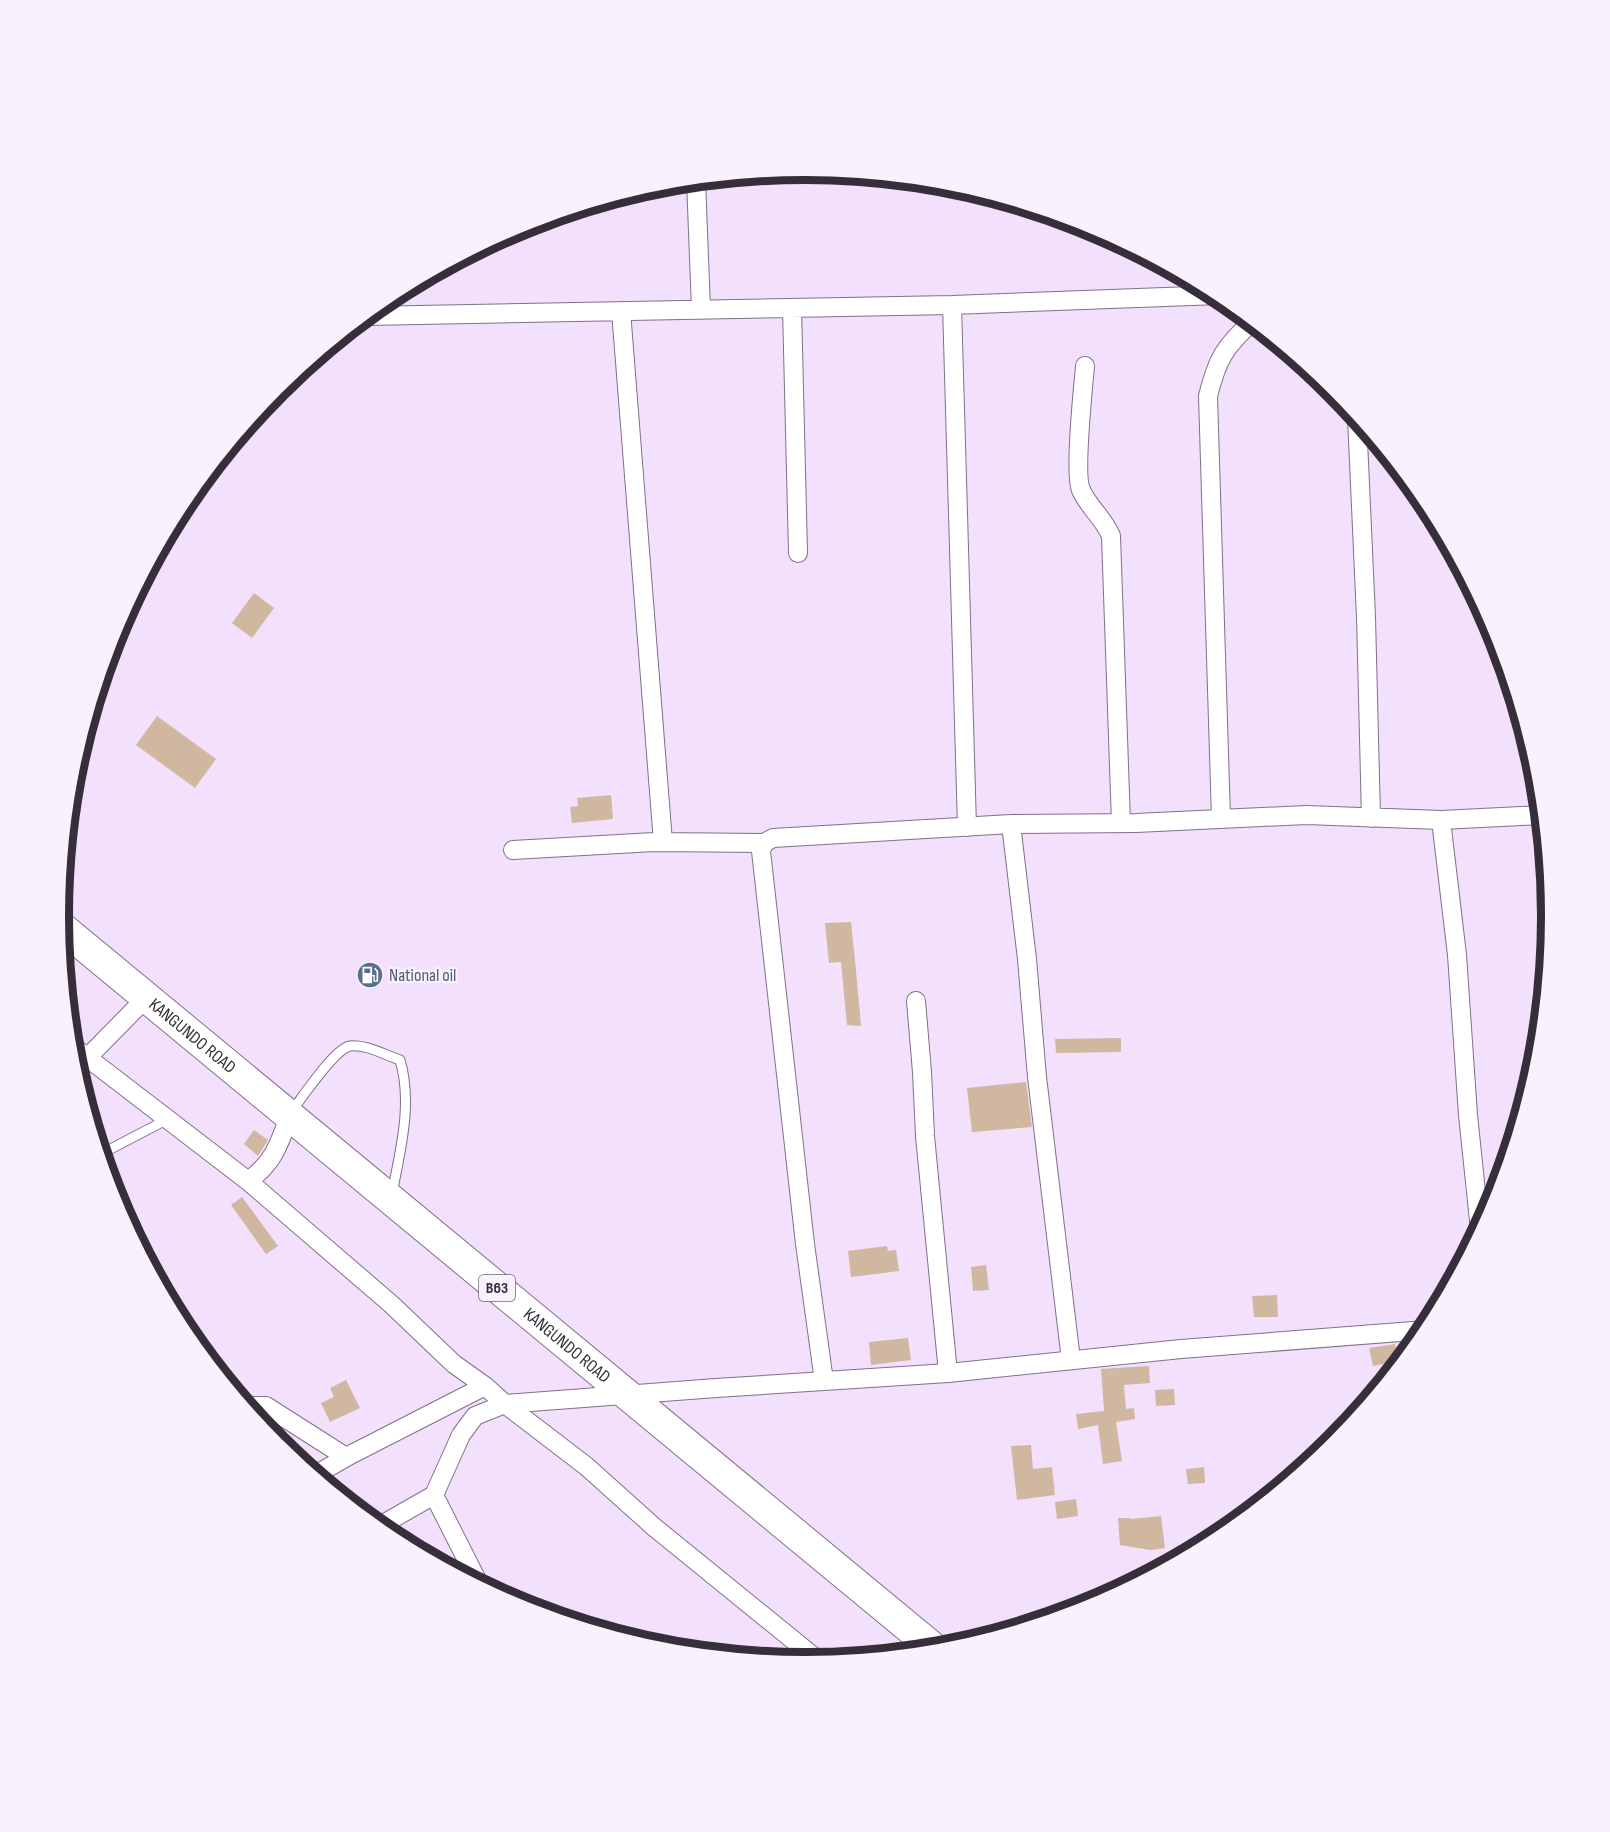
<svg xmlns="http://www.w3.org/2000/svg" width="1610" height="1832" viewBox="0 0 1610 1832" font-family="'Sofia Sans Condensed',sans-serif">
<rect width="100%" height="100%" fill="#f3e0fc"/>
<path fill="#d0b7a0" d="M254,593L274,608L252,638L232,623Z
M157,716L216,759L195,788L136,745Z
M611,795L613,819L572,823L570,807L578,806L577,798Z
M851,922L855,960L861,1026L847,1025L841,962L829,963L825,923Z
M1121,1038V1052L1056,1053L1055,1039Z
M1026,1082L1032,1127L972,1132L967,1088Z
M254,1130L268,1140L258,1156L244,1144Z
M242,1197L278,1246L266,1254L231,1205Z
M887,1246L888,1251L896,1250L899,1271L851,1277L848,1251Z
M986,1265L989,1290L973,1291L971,1267Z
M1277,1295L1278,1317H1254L1252,1296Z
M908,1338L911,1360L871,1365L869,1342Z
M1395,1344L1398,1361L1373,1366L1369,1348Z
M1149,1366L1150,1383L1124,1385L1126,1409L1134,1408L1135,1419L1116,1422L1122,1461L1103,1464L1098,1425L1078,1429L1076,1414L1104,1411L1101,1369Z
M346,1380L360,1408L330,1422L321,1403L334,1397L330,1388Z
M1174,1389L1175,1405L1156,1406L1155,1390Z
M1031,1445L1033,1469L1052,1467L1055,1495L1017,1500L1011,1446Z
M1204,1467L1205,1483L1188,1484L1186,1469Z
M1076,1499L1078,1516L1057,1519L1055,1502Z
M1161,1516L1165,1548L1150,1550L1120,1545L1118,1518H1131V1519Z"/>
<g fill="none" stroke-linecap="round" stroke-linejoin="round">
<defs>
<path id="service" d="M291,1112C302,1098 334,1049 350,1046C366,1044 385,1055 400,1060C413,1104 400,1151 392,1194
M101,1154L168,1119"/>
<path id="minor" d="M696,180L701,309
M952,305L967,827
M792,308L798,553
M621,311L663,842
M366,316L952,305L1219,295
M1085,366C1083,388 1074,475 1081,490C1089,508 1103,517 1111,536L1121,823
M1357,418L1366,617L1371,818
M1221,819L1208,396C1217,360 1224,347 1252,322
M1441,820L1457,955L1468,1115L1480,1230
M1011,824L1027,959L1037,1077L1071,1360
M513,850L654,842L764,843
M916,1001L922,1072L925,1136L948,1373
M71,1045L248,1181L391,1304L454,1364L485,1386L505,1404L586,1466L654,1527L819,1661
M74,1065L87,1058L146,998
M248,1181C274,1163 280,1142 290,1114
M824,1381L805,1244L761,851L764,843L773,838L1011,824L1136,823L1306,815L1441,820L1542,815
M246,1406H266L346,1457
M315,1475L352,1454L485,1386
M434,1495L479,1584
M378,1527L434,1495L461,1435L475,1416L505,1404L716,1388L948,1373L1181,1349L1426,1330"/>
<g id="trunk">
<path id="s1" d="M60,926L936,1650"/>
</g>
</defs>
<use href="#service" stroke="#817089" stroke-width="11"/>
<use href="#minor" stroke="#817089" stroke-width="20"/>
<use href="#trunk" stroke="#817089" stroke-width="32"/>
<use href="#service" stroke="#fff" stroke-width="9"/>
<use href="#minor" stroke="#fff" stroke-width="18"/>
<use href="#trunk" stroke="#fff" stroke-width="30"/>
</g>
<defs>
<symbol id="fuel-disc" viewBox="-11 -11 22 22"><circle r="9.5" fill="#5c6f8a" stroke="#f9f2fd"/><path d="M-5.5-6h7V0h2V4h1.3V-2.5L3-4.5l.8-.8L6-3V5H2.5V1h-1V6h-7ZM-4.2-4.7v3.2H.2V-4.7Z" fill="#fff"/></symbol>
</defs>
<g fill-rule="evenodd">
<use href="#fuel-disc" x="355" y="960" width="30" height="30"/>
</g>
<g text-anchor="middle" dominant-baseline="central" stroke-width="4.5" stroke-linejoin="round" paint-order="stroke">
<rect fill="#f9f2fd" stroke="#706a74" stroke-width="1.5" x="479" y="1275" width="36" height="26" rx="4.5"/>
<g font-size="16" font-weight="bold" fill="#362f3a">
<text x="497" y="1288">B63</text>
</g>
<g font-size="18" fill="#4e5e75" stroke="#f9f2fd" text-anchor="start">
<text x="389" y="975">National oil</text>
</g>
<g font-size="18" fill="#362f3a" stroke="#f9f2fd">
<text stroke="none"><textPath href="#s1" startOffset="172">KANGUNDO ROAD</textPath></text>
<text stroke="none"><textPath href="#s1" startOffset="658">KANGUNDO ROAD</textPath></text>
</g>
</g>
<path d="M0 0H1610V1832H0ZM69 916a736 736 0 1 1 1472 0a736 736 0 1 1-1472 0Z" fill="#f9f2fd" fill-rule="evenodd"/>
<path fill="none" stroke="#362f3a" stroke-width="8" d="M69 916a736 736 0 1 1 1472 0a736 736 0 1 1-1472 0Z"/>
</svg>
